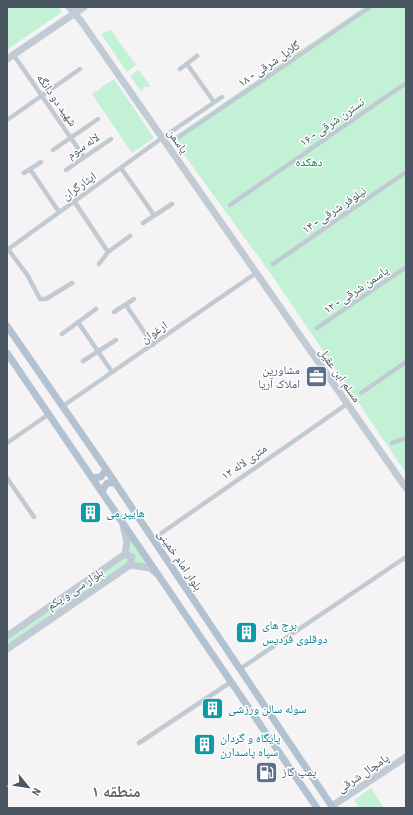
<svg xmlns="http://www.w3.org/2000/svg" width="413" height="815" viewBox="0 0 413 815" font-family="'Archivo Narrow','Noto Naskh Arabic',sans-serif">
<rect width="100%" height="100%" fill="#f5f3f3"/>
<path fill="#c3f1d5" d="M7,7H59L62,12L7,50Z
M364,7H406V473L271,274L172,138Z
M111,30L136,65L127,72L101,34Z
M139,70L151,87H144L142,92L130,76Z
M114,79L154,138L132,153L92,94Z
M127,531L151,567L133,563L127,553Z
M126,556L131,561L7,648V637Z
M371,788L384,808H359L354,800Z"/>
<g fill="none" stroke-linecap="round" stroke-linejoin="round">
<path stroke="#c1cad2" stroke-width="4.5" d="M13,54L84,157
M187,64L214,102
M180,69L197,56
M7,120L80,69
M179,137L370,7
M53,150L98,119
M121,168L154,215
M30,169L59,212
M66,170L111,139
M24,173L41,162
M74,201L108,252L99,264
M230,205L406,83
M143,223L172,204
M8,249L28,276L40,299H46L72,283
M7,250L162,138L222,97
M108,252L130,236
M273,264L406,172
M126,305L153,345
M114,312L134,299
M78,322L112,372
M317,328L406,267
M62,334L96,309
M83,361L116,340
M361,393L406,362
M63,406L256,273
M7,443L49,414
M392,443L406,438
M7,478L34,517
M153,539L347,404
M240,669L406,557
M139,743L231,682"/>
<path stroke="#c1cbd6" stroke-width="7" d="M69,7L81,21L406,488
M7,59L84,7
M125,554L132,557L130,565
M7,636L125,554L127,542L123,525
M7,649L130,565L150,568L156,573
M332,806L406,757"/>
<path stroke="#b3c2d1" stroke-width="7" d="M7,326L106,469L333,808
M7,353L317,808
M93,478L101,477L106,469
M102,491L107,483H115"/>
</g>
<defs>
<symbol id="office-square" viewBox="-11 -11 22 22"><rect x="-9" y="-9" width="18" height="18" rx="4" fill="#5c6f8a" stroke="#fff"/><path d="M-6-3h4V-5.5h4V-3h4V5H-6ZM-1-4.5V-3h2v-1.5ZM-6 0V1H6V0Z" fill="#fff"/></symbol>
<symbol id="building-square" viewBox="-11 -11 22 22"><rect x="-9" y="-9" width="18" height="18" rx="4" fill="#0f9aa8" stroke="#fff"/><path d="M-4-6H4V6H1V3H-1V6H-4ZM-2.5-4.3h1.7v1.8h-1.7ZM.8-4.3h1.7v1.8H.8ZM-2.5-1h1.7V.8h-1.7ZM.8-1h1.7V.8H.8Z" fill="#fff"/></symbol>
<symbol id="fuel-square" viewBox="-11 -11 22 22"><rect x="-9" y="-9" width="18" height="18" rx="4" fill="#5c6f8a" stroke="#fff"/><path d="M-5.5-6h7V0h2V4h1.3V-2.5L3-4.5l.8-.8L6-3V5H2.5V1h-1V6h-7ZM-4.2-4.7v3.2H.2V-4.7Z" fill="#fff"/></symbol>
</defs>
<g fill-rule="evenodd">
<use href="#office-square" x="304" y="364" width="25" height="25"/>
<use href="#building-square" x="78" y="500" width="25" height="25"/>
<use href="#building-square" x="234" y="620" width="25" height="25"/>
<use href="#building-square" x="200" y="696" width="25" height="25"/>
<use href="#building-square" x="192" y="732" width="25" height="25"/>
<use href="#fuel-square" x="254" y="760" width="25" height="25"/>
</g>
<g text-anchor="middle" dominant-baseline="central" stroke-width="3" stroke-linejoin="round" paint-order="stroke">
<g font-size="12" fill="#4a5661" stroke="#fff">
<text transform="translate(269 64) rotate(-34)">گلایل شرقی - ۱۸</text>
<text transform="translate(57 100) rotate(55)">شهید دو دانگه</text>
<text transform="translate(332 122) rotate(-35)">نسترن شرقی - ۱۶</text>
<text transform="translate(178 141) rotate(55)">یاسمن</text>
<text transform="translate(83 146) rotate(-34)">لاله سوم</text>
<text transform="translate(79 186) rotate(-36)">ایثارگران</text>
<text transform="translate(334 210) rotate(-34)">نیلوفر شرقی - ۱۴</text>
<text transform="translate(356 290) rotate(-34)">یاسمن شرقی - ۱۲</text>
<text transform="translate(154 332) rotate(-34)">ارغوان</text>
<text transform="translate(340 375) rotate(55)">مسلم ابن عقیل</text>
<text transform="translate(244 462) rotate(-35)">۱۲ متری لاله</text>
<text transform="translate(180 560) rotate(56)">بلوار امام خمینی</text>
<text transform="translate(75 589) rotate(-34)">بلوار سی و یکم</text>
<text transform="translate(363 773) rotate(-34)">پامچال شرقی</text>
</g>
<g font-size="12" fill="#17864f" stroke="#fff">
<text x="309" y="162">دهکده</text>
</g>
<g font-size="12" fill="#4e5e75" stroke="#fff" text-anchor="end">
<text x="300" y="370">مشاورین<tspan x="300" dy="14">املاک آریا</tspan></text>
<text x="282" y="772" text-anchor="start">پمپ گاز</text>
</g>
<g font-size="12" fill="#0d838f" stroke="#fff" text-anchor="start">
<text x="106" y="513">هایپر می</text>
<text x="262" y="625">برج های<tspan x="262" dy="14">دوقلوی فردیس</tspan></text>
<text x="228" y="709">سوله سالن ورزشی</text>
<text x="220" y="738">پایگاه و گردان<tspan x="220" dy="14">سپاه پاسدارن</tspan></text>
</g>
<g font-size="16" font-weight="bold" fill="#5f6368" stroke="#fff">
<text x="116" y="791">منطقه ۱</text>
</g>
</g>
<rect width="413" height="815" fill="none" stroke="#4a5661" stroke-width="16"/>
<g transform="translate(28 787) rotate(120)" stroke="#ffffff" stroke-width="3" paint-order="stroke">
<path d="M0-3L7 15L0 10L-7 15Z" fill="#4a5661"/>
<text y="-6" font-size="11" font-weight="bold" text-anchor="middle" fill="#4a5661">N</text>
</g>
</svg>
